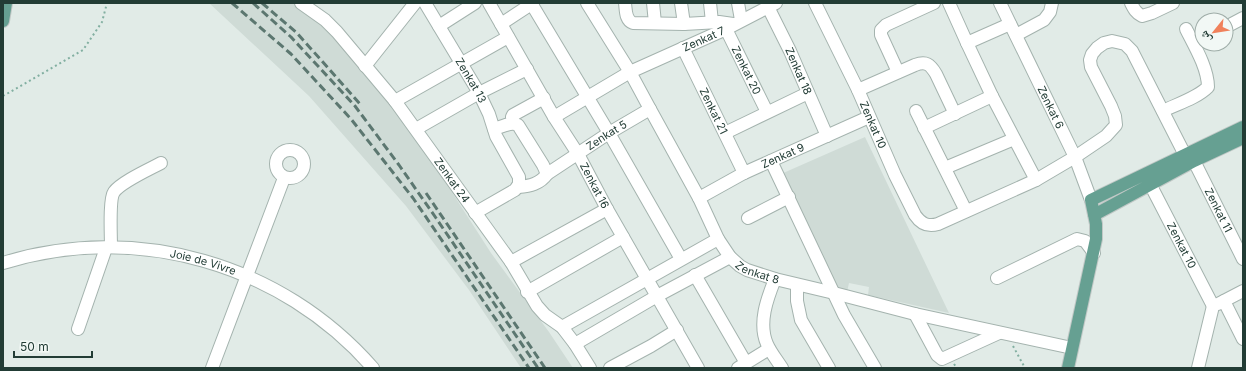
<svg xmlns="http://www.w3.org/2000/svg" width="1246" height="371" viewBox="0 0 1246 371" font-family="Inter,'Noto Naskh Arabic',sans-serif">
<rect width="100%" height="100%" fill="#e1ebe7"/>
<path fill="#cfdbd6" d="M209,3H293L317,19L334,36L384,95L439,172L491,253L549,332L573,368H521L469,290L406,206L309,96Z
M865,137L949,313L868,295L869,287L849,283L847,292L834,289L781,174Z"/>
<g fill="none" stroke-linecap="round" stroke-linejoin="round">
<defs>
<g id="minor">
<path id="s1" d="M301,3L325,20L337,32L395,101L511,262L537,306L545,315L562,327L575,344L590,368"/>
<path id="s2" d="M425,3L479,93L489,114L496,136L519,177V184L515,190L475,213"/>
<path id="s3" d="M489,3L554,117L578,154L607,209L698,368"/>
<path d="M531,3L609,133L681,259"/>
<path id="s4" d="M587,3L630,72L650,109L699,198L718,239L730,257L740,266L747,270L775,279L834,293L915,314L1072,348"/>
<path d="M625,3C626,10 625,20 633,23L684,24L719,22L733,24"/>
<path d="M653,3L655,23"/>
<path d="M681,3L684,24"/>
<path d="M710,3L712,22"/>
<path d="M738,3L741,20"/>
<path id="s5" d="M768,3V7L790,51L827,136"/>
<path id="s6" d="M815,3L858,90L895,175L915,215C921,224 928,227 938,224L1036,180L1075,157L1106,136L1116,125L1115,116L1111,106L1091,67L1090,60L1092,54L1097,48L1104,43L1112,41L1125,44L1132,51L1185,155"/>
<path d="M949,3L967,43L992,96L1036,180"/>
<path id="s7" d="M1000,3L1075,157L1091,200"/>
<path d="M1131,3C1134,9 1136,13 1142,16L1152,13L1173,3"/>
<path d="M501,24L533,3"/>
<path d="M439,26L475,3"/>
<path d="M1226,27L1243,18"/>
<path id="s8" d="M726,29L767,112"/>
<path d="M1016,35L1044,20L1050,12L1052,3"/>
<path d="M967,43L1010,24"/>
<path id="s9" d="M683,48L744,173"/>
<path d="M365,66L415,3"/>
<path d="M898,72L881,35V30L886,25L934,3"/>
<path d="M858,90L915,65C926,61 930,64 936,74L955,114"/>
<path d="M395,101L508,37"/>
<path d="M916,111L966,211"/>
<path d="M1163,111C1177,104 1197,98 1208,87C1208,68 1194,45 1186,29"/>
<path id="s10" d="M554,117L630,72L726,29L776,3"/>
<path d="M514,123L512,117L513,115L544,98"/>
<path d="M924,128L992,96"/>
<path d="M416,129L479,93L527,69"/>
<path id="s11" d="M494,129C502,127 511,121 518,125L543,165L547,174L609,133L650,109"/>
<path d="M725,133L808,93"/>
<circle cx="290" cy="164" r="14"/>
<path d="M771,161L844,315L875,368"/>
<path id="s12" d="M1194,161L1243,259"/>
<path d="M945,168L1014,139"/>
<path id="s13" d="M1150,184L1213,306"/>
<path d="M518,187C530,186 540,184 547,174"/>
<path id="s14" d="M699,198L744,173L869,117"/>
<path d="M748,218L789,197"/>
<path d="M111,247C111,236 109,199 114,192C121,182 150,169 161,163"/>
<path d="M511,262L607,209"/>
<path id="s15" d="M3,263C136,222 281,263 373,368"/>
<path d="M695,275L746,363"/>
<path d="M997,278L1077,239L1085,241L1094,253"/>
<path d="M775,279C767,299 758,323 767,344C771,353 777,360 782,368"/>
<path d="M797,285V301L801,320L829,368"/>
<path d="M527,292L623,237"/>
<path d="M1224,301L1243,339"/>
<path d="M1218,304L1243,291"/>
<path d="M915,314L937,355L942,359L999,333"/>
<path d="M562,327L718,239"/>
<path d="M78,329L106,248"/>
<path d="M575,344L657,296L730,257"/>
<path d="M212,368L284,178"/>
<path d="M610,368L651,346L677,330"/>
<path d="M738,368L769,349"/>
<path d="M1198,368L1213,306"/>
</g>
<path id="major" d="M3,21L6,3
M1094,215L1194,161L1243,138
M1068,368L1096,239V224L1091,200L1243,127"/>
</defs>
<use href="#minor" stroke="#a4b3ae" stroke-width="14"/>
<use href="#major" stroke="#c1c8c6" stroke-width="14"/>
<path stroke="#82afa1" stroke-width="2" stroke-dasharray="2 3" stroke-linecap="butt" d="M3,96L83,50L102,22L107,3
M1013,346L1025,368
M954,364L957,368"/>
<use href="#minor" stroke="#fff" stroke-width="12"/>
<use href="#major" stroke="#66a092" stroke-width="12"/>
<path stroke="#5c7770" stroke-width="3" stroke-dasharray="8 4" stroke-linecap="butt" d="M232,3L291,54L351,119L413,198L529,368
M253,3L291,37L355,106L399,165L436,218L538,368
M262,3L297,33L360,104
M426,193L545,368"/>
</g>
<g text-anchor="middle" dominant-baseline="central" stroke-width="4" stroke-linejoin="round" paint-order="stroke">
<g font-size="11" fill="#223c35" stroke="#f2f8f5">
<text stroke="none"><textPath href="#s10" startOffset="169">Zenkat 7</textPath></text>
<text stroke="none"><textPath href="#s8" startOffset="46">Zenkat 20</textPath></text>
<text stroke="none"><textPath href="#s5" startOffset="75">Zenkat 18</textPath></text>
<text stroke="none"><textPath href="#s2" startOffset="90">Zenkat 13</textPath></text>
<text stroke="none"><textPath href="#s7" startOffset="116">Zenkat 6</textPath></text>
<text stroke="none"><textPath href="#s9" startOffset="70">Zenkat 21</textPath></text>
<text stroke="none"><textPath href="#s6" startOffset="135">Zenkat 10</textPath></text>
<text stroke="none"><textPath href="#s11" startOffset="153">Zenkat 5</textPath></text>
<text stroke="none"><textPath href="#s14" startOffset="94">Zenkat 9</textPath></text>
<text stroke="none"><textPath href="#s1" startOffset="234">Zenkat 24</textPath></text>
<text stroke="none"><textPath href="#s3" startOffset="211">Zenkat 16</textPath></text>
<text stroke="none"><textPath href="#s12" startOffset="55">Zenkat 11</textPath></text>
<text stroke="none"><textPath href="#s13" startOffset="69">Zenkat 10</textPath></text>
<text stroke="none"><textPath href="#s15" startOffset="203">Joie de Vivre</textPath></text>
<text stroke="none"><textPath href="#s4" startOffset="324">Zenkat 8</textPath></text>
</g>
</g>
<rect width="1246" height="371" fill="none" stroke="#223c35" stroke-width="8"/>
<g transform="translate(1214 32) rotate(240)"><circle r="19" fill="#f2f8f5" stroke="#9fada8"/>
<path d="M0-3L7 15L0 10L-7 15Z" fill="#f0815b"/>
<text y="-6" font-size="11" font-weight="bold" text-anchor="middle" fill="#223c35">ش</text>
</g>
<path d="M14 351v6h78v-6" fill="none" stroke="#223c35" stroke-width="2"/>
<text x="20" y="351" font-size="12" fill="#223c35" stroke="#f2f8f5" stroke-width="3" paint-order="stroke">50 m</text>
</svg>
